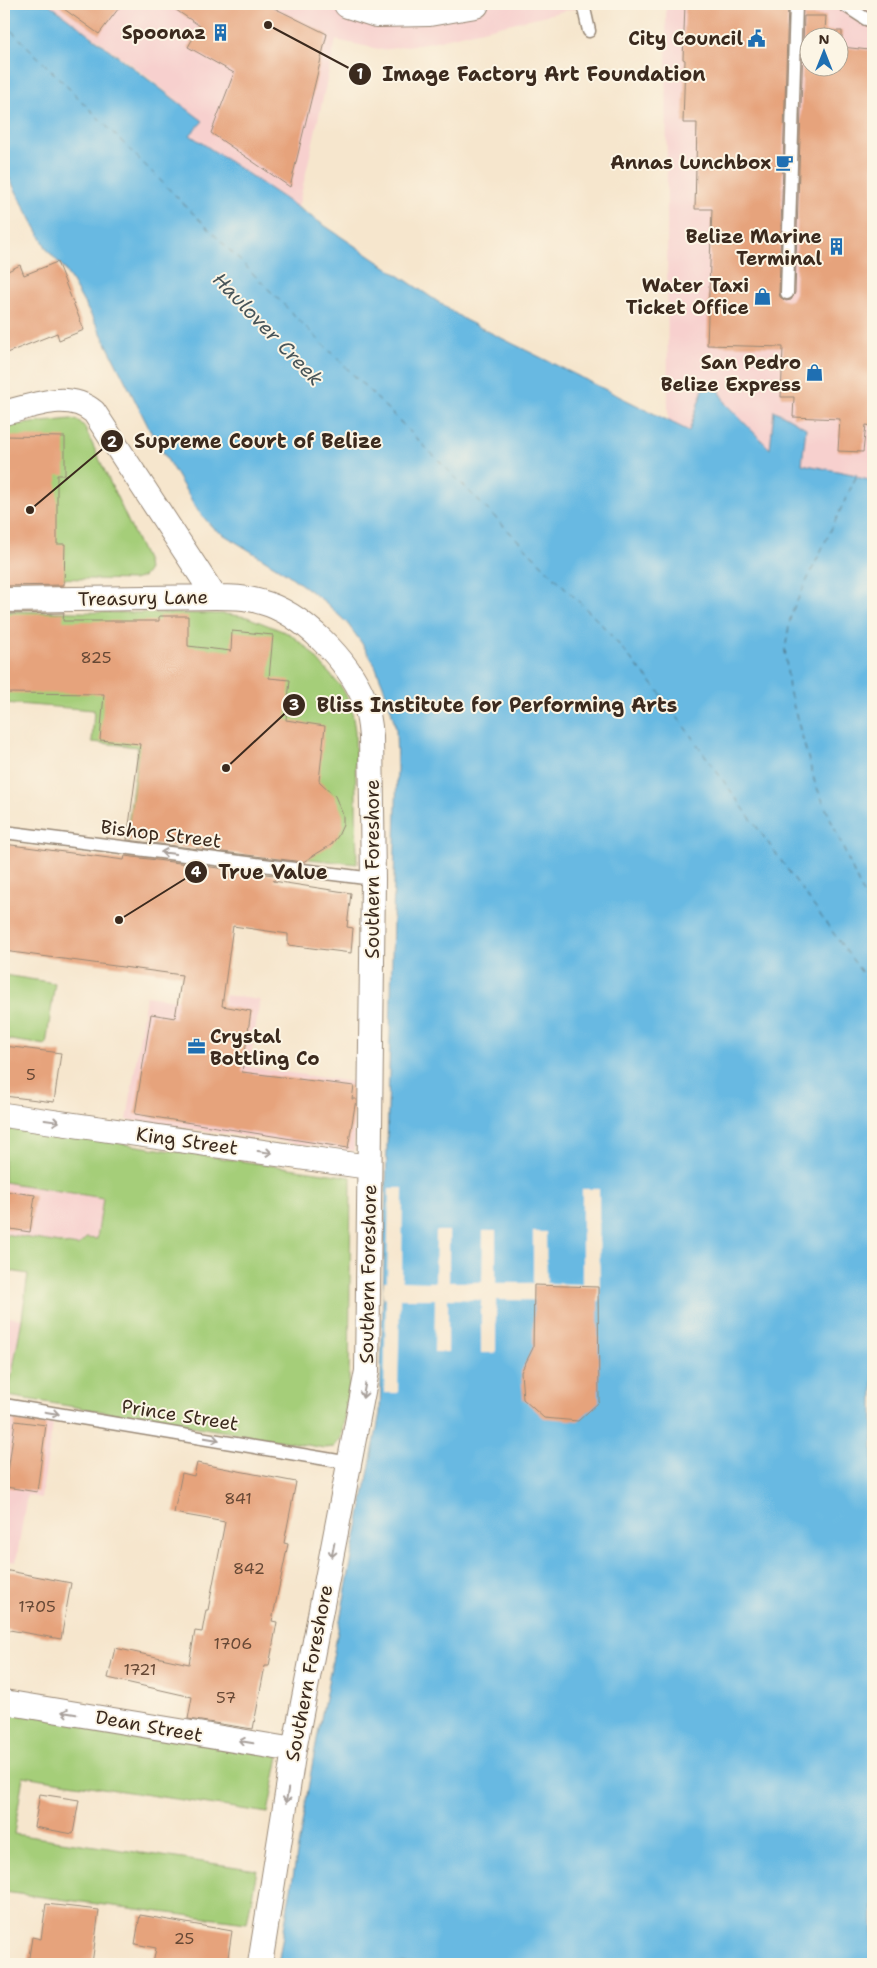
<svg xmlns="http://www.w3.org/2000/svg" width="877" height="1968" viewBox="0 0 877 1968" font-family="'Shantell Sans',sans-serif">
<rect width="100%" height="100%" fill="#fcf5e5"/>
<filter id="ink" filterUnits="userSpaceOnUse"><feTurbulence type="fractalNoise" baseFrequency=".02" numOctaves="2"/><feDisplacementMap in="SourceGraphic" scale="10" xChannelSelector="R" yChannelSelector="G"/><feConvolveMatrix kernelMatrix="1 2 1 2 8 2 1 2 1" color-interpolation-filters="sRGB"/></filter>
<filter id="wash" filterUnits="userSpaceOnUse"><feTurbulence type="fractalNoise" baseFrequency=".0096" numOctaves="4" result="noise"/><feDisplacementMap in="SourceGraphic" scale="20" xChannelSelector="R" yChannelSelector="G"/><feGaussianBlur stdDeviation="1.12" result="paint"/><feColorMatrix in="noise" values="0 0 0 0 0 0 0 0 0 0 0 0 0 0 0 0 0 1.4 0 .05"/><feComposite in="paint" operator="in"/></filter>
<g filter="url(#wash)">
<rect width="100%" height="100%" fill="#f6e6cd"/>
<path fill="#f7d0ce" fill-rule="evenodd" d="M49,4H594L431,42L383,50L336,40L298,208L190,135L203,121L144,74Z
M666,4H852L873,10V481L802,464L774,410L770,449L725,403L718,387L704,386L690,431L668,421ZM810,38H840V68H810Z
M225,995L260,1000L249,1067L353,1082L354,1151L127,1120L146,996L223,1005Z
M4,1182L103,1198L97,1239L78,1246L4,1234Z
M4,1316L22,1319L8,1396L4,1395Z
M4,1416L53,1424L41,1498L27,1495L16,1562L4,1560Z"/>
<path fill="#a5ce79" stroke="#707c4c" d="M71,419L79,421L84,426L147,562L148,571L143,577L134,580L4,577V426Z
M4,611L225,614L247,617L290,634L308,649L342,688L351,705L355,731L357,864L126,840L138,747L92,742L94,710L4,703Z
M4,975L55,983L46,1045L4,1039Z
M7,1127L351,1177L349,1388L341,1438L334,1447L325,1448L8,1396L22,1319L28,1274L4,1270V1234L78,1246L86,1238L97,1239L103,1198L4,1182V1149Z
M4,1710L279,1756L268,1813L23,1776L14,1834L257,1870L247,1923L4,1892Z"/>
<path fill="#67b9e2" stroke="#517280" d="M4,4H49L203,121L190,135L465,320L689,431L704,386L718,387L725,403L770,449L774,410L806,428L802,464L857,475L856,477L873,481V1964H278L313,1760L380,1413L397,768L396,729L391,710L383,685L374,663L361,642L347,623L325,602L286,573L213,528L198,511L152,434L100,331L64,268L48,251L9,178L4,172Z"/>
<path fill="#f6e6cd" d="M389,1188H403L402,1281L435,1282L436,1231H449V1282H482L483,1231H496V1283H533V1232H546L547,1283L582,1284V1189H599L600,1301L496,1300V1353H481V1300L448,1299V1352H434L435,1299H400L398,1393H384L386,1299L383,1298V1289L384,1281H387Z"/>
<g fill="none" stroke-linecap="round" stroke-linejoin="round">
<path stroke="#485559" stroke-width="1" stroke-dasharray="6 5" stroke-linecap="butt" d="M4,23L603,626L660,693L873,988
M856,477L791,614L785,650L789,690L815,783L873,917"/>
</g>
<g id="blocks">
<path fill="#e6a37b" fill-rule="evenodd" d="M57,4H122L99,34Z
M167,4H266L327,34L290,187L211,133L234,73L188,47L200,26Z
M685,4H788L779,293L780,297L786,301L791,300L795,293L804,16H826L825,31H842V47L869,50L870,68H873V426L866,425L863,452L838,451L840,419L793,417L794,397H781L783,347L707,345L712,209H695L697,123H683L685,60L683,59ZM810,38H840V68H810Z
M57,262L84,330L59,340L57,333L4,354V273L20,265L24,275Z
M4,436L65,437V475H57V544H65L64,585L4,586Z
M64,613L63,621H159V616H188V646L231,651L232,631L273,635L269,678L290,680L286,720L325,726L319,781L335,796L343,815V825L338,836L331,845L303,862L127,840L140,744L100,740L104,694L4,693V614Z
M4,844L124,860L125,856L281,876L273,881L351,893L347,927L353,928L351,953L288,945V934L233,926L222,1006L251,1011L242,1072L354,1086L352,1099H356L348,1148L135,1114L151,1014L175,1018L182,975L4,951Z
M4,1046L61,1053L54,1102L4,1096Z
M4,1191L35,1195L30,1232L4,1228Z
M534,1285L598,1287L599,1402L578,1421L544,1418L523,1399L521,1372L533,1348Z
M15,1421L46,1425L37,1492L6,1487Z
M197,1463L296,1482L284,1543L288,1544L272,1621L277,1622L269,1666H265L253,1729L188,1719L192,1697L108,1678L115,1648L189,1664L195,1631L202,1632L206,1610H208L225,1522L174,1513L182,1473L194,1476Z
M4,1570L71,1583L61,1639L4,1629Z
M40,1794L79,1800L73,1834L34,1827Z
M46,1904L99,1910L92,1964H28L32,1937L41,1939Z
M140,1915L232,1931L227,1964H153L156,1948L135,1944Z"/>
</g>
</g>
<g filter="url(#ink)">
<use href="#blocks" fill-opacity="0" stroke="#988876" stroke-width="1"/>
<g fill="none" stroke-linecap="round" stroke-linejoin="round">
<defs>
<path id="service" d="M583,4L589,31
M843,4L866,19L873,21
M787,293L796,4
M4,832L373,879
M4,1405L350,1463"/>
<path id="minor" d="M4,413C33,406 68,390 94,412L215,597
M4,600L215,597C230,597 246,597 261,602C302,613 348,660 364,699C368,711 370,724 371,737L373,879L367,1371L294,1750L260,1964
M4,1115L369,1167
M4,1702L294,1750"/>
<path id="secondary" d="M348,4L376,13L429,12L475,4"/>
</defs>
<use href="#service" stroke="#988876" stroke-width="15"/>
<use href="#minor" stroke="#988876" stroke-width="26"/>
<use href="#secondary" stroke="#988876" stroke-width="30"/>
<use href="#service" stroke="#fff" stroke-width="12"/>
<use href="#minor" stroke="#fff" stroke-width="24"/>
<use href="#secondary" stroke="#fff" stroke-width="28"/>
</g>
<defs><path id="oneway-shaft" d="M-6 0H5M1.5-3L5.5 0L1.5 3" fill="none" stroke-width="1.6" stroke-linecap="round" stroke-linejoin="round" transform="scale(1.25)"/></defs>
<g stroke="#a79f9a">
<use href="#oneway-shaft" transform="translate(168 853) rotate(-173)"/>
<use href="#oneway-shaft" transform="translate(52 1121) rotate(8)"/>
<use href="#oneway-shaft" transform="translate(265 1152) rotate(8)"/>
<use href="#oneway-shaft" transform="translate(364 1391) rotate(100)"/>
<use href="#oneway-shaft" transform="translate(52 1413) rotate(9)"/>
<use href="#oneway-shaft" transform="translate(212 1439) rotate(9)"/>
<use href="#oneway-shaft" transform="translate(333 1550) rotate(101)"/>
<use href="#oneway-shaft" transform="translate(69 1713) rotate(-170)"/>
<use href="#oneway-shaft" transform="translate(246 1742) rotate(-170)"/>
<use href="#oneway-shaft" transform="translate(287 1796) rotate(99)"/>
</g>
</g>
<defs>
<symbol id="building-bare" viewBox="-9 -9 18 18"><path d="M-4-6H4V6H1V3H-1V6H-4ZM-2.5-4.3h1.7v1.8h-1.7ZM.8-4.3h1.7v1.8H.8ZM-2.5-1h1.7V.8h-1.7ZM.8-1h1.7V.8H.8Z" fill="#1f6fb2" stroke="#fcf5e5" stroke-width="2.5" paint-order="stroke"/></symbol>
<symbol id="civic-bare" viewBox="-9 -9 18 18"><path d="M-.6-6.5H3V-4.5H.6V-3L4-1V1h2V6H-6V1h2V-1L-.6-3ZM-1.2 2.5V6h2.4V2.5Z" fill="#1f6fb2" stroke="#fcf5e5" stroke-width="2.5" paint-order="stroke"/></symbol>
<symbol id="cafe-bare" viewBox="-9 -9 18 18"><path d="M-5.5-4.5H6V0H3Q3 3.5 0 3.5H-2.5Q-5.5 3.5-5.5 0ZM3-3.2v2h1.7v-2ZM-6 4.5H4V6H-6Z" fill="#1f6fb2" stroke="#fcf5e5" stroke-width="2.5" paint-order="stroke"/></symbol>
<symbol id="shop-bare" viewBox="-9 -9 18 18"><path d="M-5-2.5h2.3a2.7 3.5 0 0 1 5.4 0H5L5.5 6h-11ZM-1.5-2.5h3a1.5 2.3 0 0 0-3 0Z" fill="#1f6fb2" stroke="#fcf5e5" stroke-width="2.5" paint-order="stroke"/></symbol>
<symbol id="office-bare" viewBox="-9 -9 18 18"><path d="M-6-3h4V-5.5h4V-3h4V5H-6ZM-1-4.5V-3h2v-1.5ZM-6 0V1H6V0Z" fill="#1f6fb2" stroke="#fcf5e5" stroke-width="2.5" paint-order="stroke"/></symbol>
</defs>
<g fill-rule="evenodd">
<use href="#building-bare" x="208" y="20" width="25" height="25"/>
<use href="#civic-bare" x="744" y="26" width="25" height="25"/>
<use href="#cafe-bare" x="772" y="150" width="25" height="25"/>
<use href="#building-bare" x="824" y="234" width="25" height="25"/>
<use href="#shop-bare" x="750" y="284" width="25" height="25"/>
<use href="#shop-bare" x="802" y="360" width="25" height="25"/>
<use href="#office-bare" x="184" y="1034" width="25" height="25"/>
</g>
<g text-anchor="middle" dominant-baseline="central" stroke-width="4" stroke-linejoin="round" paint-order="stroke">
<g font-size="16" fill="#664835">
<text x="96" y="657">825</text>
<text x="31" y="1074">5</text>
<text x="238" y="1498">841</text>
<text x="249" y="1568">842</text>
<text x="37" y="1606">1705</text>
<text x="233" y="1643">1706</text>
<text x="140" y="1669">1721</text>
<text x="226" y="1697">57</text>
<text x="184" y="1938">25</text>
</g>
<g font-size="19" font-weight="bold" fill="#3b2a1e" stroke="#fcf5e5" text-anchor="end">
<text x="206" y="32">Spoonaz</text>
<text x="743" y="38">City Council</text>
<text x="771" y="162">Annas Lunchbox</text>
<text x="822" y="236">Belize Marine<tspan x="822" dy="22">Terminal</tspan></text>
<text x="749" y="285">Water Taxi<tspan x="749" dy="22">Ticket Office</tspan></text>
<text x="801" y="362">San Pedro<tspan x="801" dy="22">Belize Express</tspan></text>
<text x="210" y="1036" text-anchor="start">Crystal<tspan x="210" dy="22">Bottling Co</tspan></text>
</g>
<g font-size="19" fill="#3b2a1e" stroke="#fcf5e5">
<text transform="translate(143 598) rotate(-1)">Treasury Lane</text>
<text transform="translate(161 834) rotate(7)">Bishop Street</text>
<text transform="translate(372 869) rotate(-90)">Southern Foreshore</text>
<text transform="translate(187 1141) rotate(8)">King Street</text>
<text transform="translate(368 1274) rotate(-89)">Southern Foreshore</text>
<text transform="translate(180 1415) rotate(9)">Prince Street</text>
<text transform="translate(309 1673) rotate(-79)">Southern Foreshore</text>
<text transform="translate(149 1726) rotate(10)">Dean Street</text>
</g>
<g font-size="20" font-style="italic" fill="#485559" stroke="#fcf5e5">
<text transform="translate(268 329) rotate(46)">Haulover Creek</text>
</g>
</g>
<path fill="none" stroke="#3b2a1e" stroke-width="2" d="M268 25L360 74M30 510L112 441M226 768L294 705M119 920L196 872"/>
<g fill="#3b2a1e" stroke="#fcf5e5" stroke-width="2">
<circle cx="268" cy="25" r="5"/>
<circle cx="30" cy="510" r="5"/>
<circle cx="226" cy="768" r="5"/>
<circle cx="119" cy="920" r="5"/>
<circle cx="360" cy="74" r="12"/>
<circle cx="112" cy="441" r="12"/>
<circle cx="294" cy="705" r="12"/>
<circle cx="196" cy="872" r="12"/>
</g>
<g font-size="15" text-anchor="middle" font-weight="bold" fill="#fff">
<text x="360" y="79">1</text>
<text x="112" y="447">2</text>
<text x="294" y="710">3</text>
<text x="196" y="877">4</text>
</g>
<g font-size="20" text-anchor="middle" font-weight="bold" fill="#3b2a1e" stroke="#fcf5e5" stroke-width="4" stroke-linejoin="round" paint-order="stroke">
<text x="544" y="81">Image Factory Art Foundation</text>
<text x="258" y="448">Supreme Court of Belize</text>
<text x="497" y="712">Bliss Institute for Performing Arts</text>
<text x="273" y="879">True Value</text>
</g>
<rect width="877" height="1968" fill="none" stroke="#fcf5e5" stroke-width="20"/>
<g transform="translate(824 52)"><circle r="24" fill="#fcf5e5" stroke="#afa495"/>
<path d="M0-4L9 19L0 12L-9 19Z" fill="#1f6fb2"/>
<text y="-8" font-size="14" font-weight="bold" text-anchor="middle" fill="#3b2a1e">N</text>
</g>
</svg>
